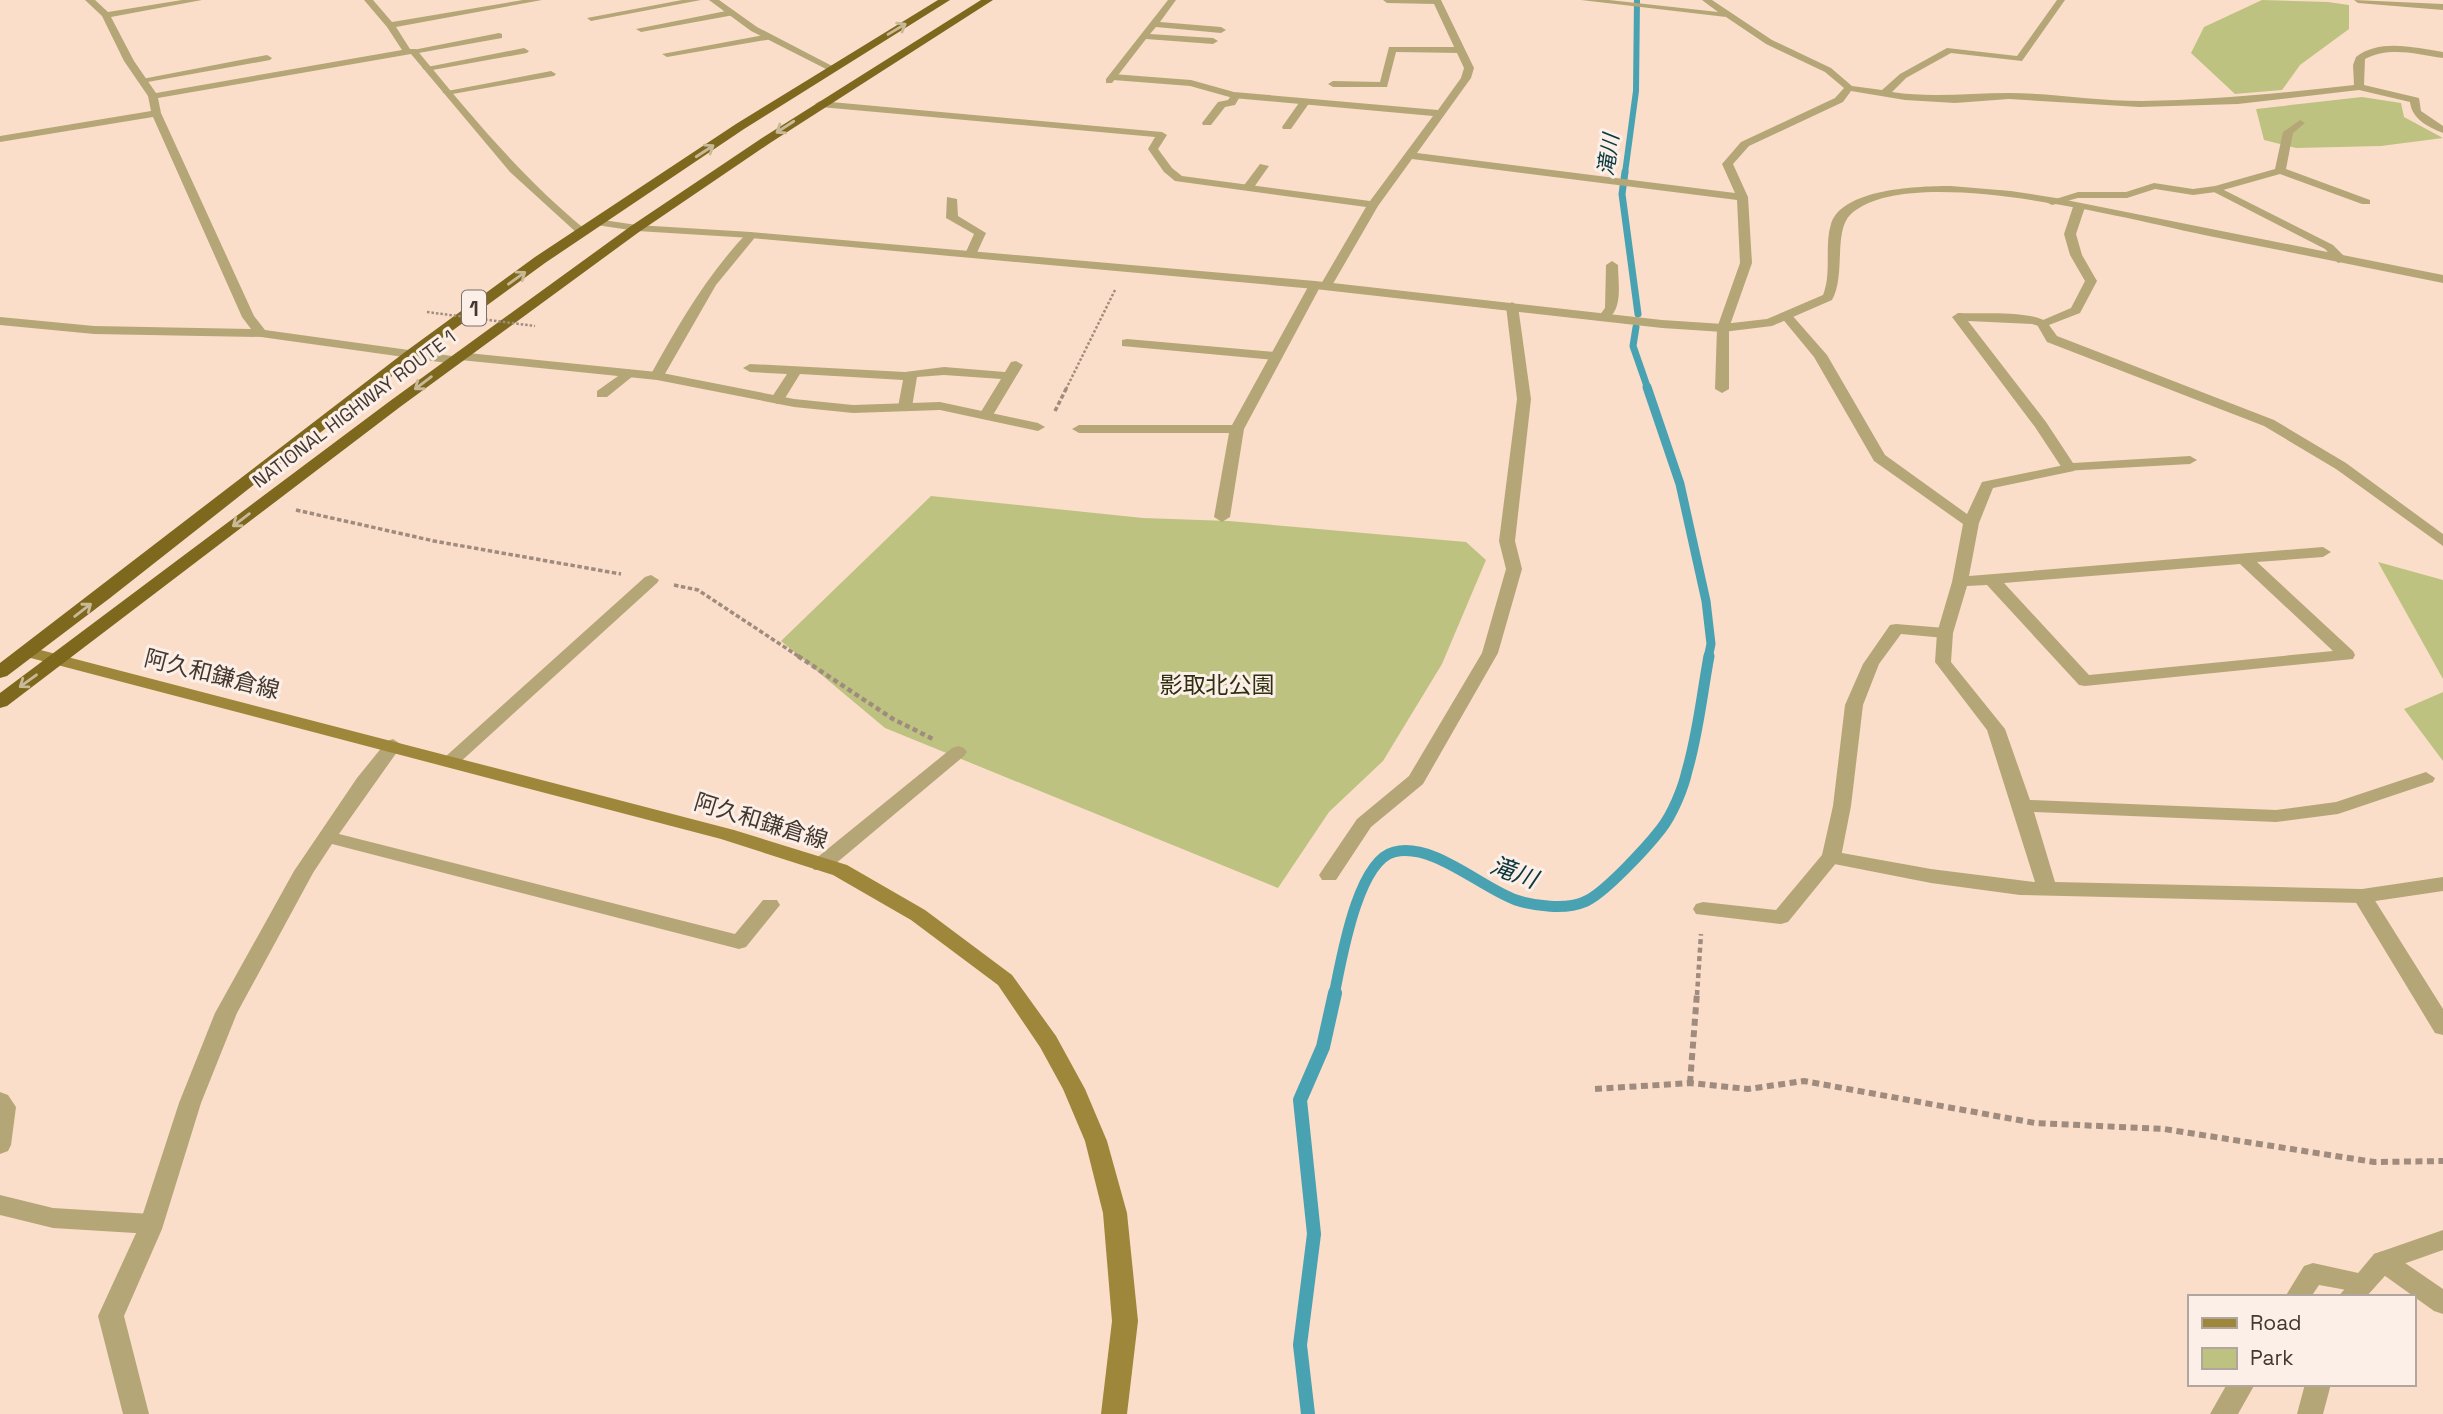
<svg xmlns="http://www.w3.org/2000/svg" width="2443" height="1414" viewBox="0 0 2443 1414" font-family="'Space Grotesk','Noto Sans JP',sans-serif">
<rect width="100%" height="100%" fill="#fbdeca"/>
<path fill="#bec281" d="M2262,0L2328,2L2349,5V29L2300,65L2282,90L2235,94L2191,53L2204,27Z
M2362,97L2401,103L2404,117L2443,138L2381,146L2296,148L2264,140L2256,109Z
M931,496L1143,518L1229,521L1466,542L1486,560L1442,664L1383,761L1329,812L1278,888L885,728L781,641Z
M2378,562L2443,580V679Z
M2443,692V761L2404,709Z"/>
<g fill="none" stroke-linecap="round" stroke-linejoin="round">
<path stroke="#49a2b2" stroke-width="6" d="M1625,173L1636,91L1637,0"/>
<path stroke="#49a2b2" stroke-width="7" d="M1625,172L1622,194L1638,314
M1636,327L1633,346L1648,389"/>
<path stroke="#49a2b2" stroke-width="9" d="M1647,387L1680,484L1706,601L1711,644L1708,658"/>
<path stroke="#49a2b2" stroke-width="11" d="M1334,995C1341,962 1357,861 1394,852C1433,842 1480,887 1516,900C1534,906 1566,910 1584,902C1603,895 1647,847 1661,829C1672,815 1683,789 1687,771C1698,734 1702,694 1709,656"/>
<path stroke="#49a2b2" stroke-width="14" d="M1308,1414L1300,1345L1314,1234L1300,1100L1323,1047L1335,993"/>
<path stroke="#a08c7e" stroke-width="2.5" stroke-dasharray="2.5 2" stroke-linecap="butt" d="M1066,389L1115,290"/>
<path stroke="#a08c7e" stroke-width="3.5" stroke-dasharray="4.5 2.5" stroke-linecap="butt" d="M1055,411L1067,387
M296,510L434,541L621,574
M674,585L698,590L801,658"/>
<path stroke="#a08c7e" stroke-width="4.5" stroke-dasharray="5 3.5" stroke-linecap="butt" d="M798,656L893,719L933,739
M1697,995L1701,934"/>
<path stroke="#a08c7e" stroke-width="6" stroke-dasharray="7 4.5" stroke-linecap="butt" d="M1690,1083L1697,993
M1595,1089L1690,1083L1748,1089L1804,1081L2035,1123L2164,1129L2374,1162L2443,1161"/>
<path fill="#b5a677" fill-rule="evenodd" d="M682,0H701L591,21L587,18Z
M1168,0H1176L1160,22L1221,27L1226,30L1221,33L1156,27L1150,34L1213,38L1218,41L1213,44L1146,39L1112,83H1106V79Z
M731,10L734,11V15L641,32L636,29Z
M499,33L502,34V38L413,54L408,51Z
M769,34L774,37L772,39L667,57L662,54Z
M1389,47H1459L1464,50L1459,53L1396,52L1387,87H1333L1328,84L1333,81L1380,82Z
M524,48L529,51L527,53L427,71L422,68Z
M267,55L272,58L270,60L142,83L137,80Z
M551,71L556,74L554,76L447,95L442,92Z
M1233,93L1241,95L1235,105L1225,107L1211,125H1203L1202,123L1218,102L1228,100Z
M1301,100L1310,102L1291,129H1283L1282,127Z
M2300,120L2305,123L2293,133L2286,169L2370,200V204H2362L2280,174L2216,192L2193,195L2155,189L2127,198H2078L2052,205L2046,202L2078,192H2126L2154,183L2193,189L2215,186L2275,169L2283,132Z
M1260,164L1269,166L1252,190H1244L1242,188Z
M947,197L957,199L958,216L986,233L975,257L965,254L974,234L946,218Z
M747,233L757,235L716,285L662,379H652L650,376C678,325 707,275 747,233Z
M1612,261L1618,265C1618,282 1624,312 1605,320L1599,316L1605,308L1606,265Z
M1958,313C1980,314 2033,310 2048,323L2042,327L2032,324L1968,321L2046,422L2073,463L2190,456L2197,460L2190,464L2064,471L2035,427L1952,317Z
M1723,324L1729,328V389L1722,393L1715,389L1717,328Z
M1127,339L1276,352L1283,356L1276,360L1122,346V340Z
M1016,361L1023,365L993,415L986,419L979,415L1001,379L944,375L917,377L912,407L905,411L898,407L903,380L800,374L782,403L777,404L770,400L787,374L750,372L743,368L750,364L905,372L944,367L1005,372L1011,362Z
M628,369L635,373L633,376L607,397H597V391Z
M1896,624L1945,628L1953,633L1945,638L1901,634L1879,664L1863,705L1851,806L1841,857L1788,922L1781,924L1696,914L1693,909L1696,904L1703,902L1776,910L1822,855L1833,806L1845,705L1863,664L1890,625Z
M2362,889L2369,891L2443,1009V1035L2435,1033L2352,896L2355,891Z
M0,1092L8,1095L16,1107L11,1145L8,1151L0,1154Z
M0,1195L53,1208L151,1214L159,1217L163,1224L159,1231L151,1234L53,1228L0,1215Z
M2383,1251L2392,1254L2443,1289V1314L2434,1311L2374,1268L2371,1261L2374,1254Z
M2313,1263L2372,1276L2375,1283L2372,1290L2363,1293L2319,1285L2311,1297H2285L2304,1266Z
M2227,1384H2255L2238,1414H2210Z"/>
<path fill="#b5a677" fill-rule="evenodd" d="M85,0H95L108,12L182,0H202L111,17L134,61L156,93L402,50L387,27L364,0H373L392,22L523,0H542L396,27L410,49H416C469,113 521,177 586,230V234H578L510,172L411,54L158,98L161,113L254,316L265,330L452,356L458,352L657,372L794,399L853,405L940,402L1038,423L1045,427L1038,431L940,410L853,413L794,407L657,380L460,360L454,364L261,337L94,334L0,325V317L94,326L251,329L242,317L153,117L0,142V136L151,111L148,96L124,61L102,16Z
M709,0H719L757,27L836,68L828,70L751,31Z
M1383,0H1441L1474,68L1471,78L1417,153L1735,193L1722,164L1741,142L1835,98L1844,88L1825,72L1766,44L1726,17L1581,0H1609L1718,12L1702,0H1712L1772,40L1831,68L1852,86L1882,90L1900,74L1947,48L2017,56L2057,0H2065L2022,61L1951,53L1906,78L1892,92C1931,98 1969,93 2009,93C2053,93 2097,101 2142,101C2213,100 2283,93 2354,85L2353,65L2356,57C2380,38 2416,48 2443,52V58C2417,54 2389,46 2365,59L2364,85L2419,98L2421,111L2443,126V133C2428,127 2412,119 2410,102L2359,90L2238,104L2139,107L2009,99L1955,103L1905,100L1851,91L1843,102L1749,146L1733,164L1748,197L1752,263L1729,328L1723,332L1717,328L1740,263L1737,200L1412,159L1378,206L1330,289L1320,287L1244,429L1230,517L1222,522L1214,517L1229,433H1079L1072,429L1079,425H1232L1309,285L1315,281L1321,284L1366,207L1175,181L1164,172L1148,149L1155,137L820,107L815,104L820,101L1162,132L1167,135L1158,149L1172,168L1182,176L1370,201L1433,116L1233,98L1190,86L1113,80L1108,77L1113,74L1191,80L1234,92L1438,110L1461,78L1464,68L1434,4L1387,3Z
M2354,0L2443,4V10L2358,3Z
M2216,186L2333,245L2348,260L2338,263L2325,249L2212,191L2210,189Z
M2079,204L2085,207L2076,234L2082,255L2097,281L2080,313L2049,325L2057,336L2274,420L2346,463L2443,534V546L2336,469L2264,426L2047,342L2036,323L2071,308L2085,281L2070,255L2064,234L2073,207Z
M1512,302L1518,306L1531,399L1515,541L1522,569L1498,653L1423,784L1371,827L1336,880H1322L1319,875L1357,819L1409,776L1482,653L1506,569L1499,541L1517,399L1506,306Z
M1787,313L1791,314L1827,355L1885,455L1967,514L1982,482L2069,464L2074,465L2076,468L2074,471L1993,488L1979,523L1969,576L2323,547L2331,552L2323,557L2257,562L2353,651L2355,655L2353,659L2085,686L2079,685L1987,585L1967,586L1953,633L1951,662L2005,729L2030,800L2276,810L2336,802L2426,772L2435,778L2433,782L2338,814L2276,822L2034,812L2055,882L2362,889L2443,877V891L2362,903L2020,895L1931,883L1824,862L1821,857L1824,852L1831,851L1931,869L2035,882L1987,730L1935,662L1937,633L1952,582L1963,524L1874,461L1814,357L1781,317ZM2240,564L2333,651L2089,675L2004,583Z
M651,575L659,580L657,583L457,765H445L442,761L445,757L645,577Z
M393,739L402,745L339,834L735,934L763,900H777L780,905L746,947L739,949L332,844L313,873L237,1013L201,1103L162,1229L124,1316L149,1414H123L98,1316L138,1229L179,1103L215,1013L294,871L357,778L387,741Z
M958,746L964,748L967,752L964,756L828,870H814L811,865L814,860L952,748Z"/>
<path fill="#b5a677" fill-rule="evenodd" d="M1951,186L2011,191L2056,198L2443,275V283C2368,268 2294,253 2219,238C2142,223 1913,159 1851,214C1833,230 1846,276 1832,300L1772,326L1723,332L1662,328L1315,289L751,238L637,231L596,225L590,222L596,219L637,225L751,232L1315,281L1662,320L1723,324L1767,319L1823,295C1832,272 1824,247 1831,224C1842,188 1921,186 1951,186Z
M2443,1230V1250L2392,1268L2366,1297H2338L2374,1254Z
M2305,1384H2331L2323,1414H2297Z"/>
<path fill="#9e873a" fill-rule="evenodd" d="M29,647L734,830L847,865L925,910L1012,975L1056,1036L1085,1089L1107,1141L1127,1213L1138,1321L1127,1414H1101L1112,1321L1103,1213L1085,1141L1063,1089L1040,1047L998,985L911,920L833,875L721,839L23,656L21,652Z"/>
<path fill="#7d681e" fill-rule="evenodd" d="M938,0H950L744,129L545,263L415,358L110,598L7,676L0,678V663L405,352L535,257L736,124Z
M981,0H993L770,143L639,232L400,407L7,706L0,708V693L390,401L631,226L762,138Z"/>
<path stroke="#a08c7e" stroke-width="2.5" stroke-dasharray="2.5 2" stroke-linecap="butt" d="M427,312L535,326"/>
</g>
<defs><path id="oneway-shaft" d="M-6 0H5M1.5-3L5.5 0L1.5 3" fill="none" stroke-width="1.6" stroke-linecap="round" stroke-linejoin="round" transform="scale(1.75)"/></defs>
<g stroke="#c9b997">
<use href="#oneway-shaft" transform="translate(897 29) rotate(-31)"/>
<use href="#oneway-shaft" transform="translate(785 127) rotate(147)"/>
<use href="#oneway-shaft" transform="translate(705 151) rotate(-33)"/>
<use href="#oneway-shaft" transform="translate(517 278) rotate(-36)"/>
<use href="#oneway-shaft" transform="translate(423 383) rotate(143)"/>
<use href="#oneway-shaft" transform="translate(241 520) rotate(143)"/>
<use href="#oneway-shaft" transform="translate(83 610) rotate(-38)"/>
<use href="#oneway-shaft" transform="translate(28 681) rotate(144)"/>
</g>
<g text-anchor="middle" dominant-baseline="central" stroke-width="6" stroke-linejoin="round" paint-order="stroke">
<g font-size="19" fill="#433830" stroke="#fbefe7">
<text transform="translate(354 409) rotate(-37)">NATIONAL HIGHWAY ROUTE 1</text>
</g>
<g font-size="21" font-style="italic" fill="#0a363d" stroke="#fbefe7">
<text transform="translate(1608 155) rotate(-82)">滝川</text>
</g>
<rect fill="#fbefe7" stroke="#7a6f67" stroke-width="2" x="462" y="290.5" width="24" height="35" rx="5"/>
<g font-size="21" font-weight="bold" fill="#433830">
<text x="474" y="308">1</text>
</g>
<g font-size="23" fill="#433830" stroke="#fbefe7">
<text transform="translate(212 674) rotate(14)">阿久和鎌倉線</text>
<text transform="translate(761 821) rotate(17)">阿久和鎌倉線</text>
</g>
<g font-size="23" fill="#2e2f11" stroke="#fbefe7">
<text x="1217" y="685">影取北公園</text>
</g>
<g font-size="24" font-style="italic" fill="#0a363d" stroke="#fbefe7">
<text transform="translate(1514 872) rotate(20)">滝川</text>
</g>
</g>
<rect x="2188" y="1295" width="228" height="91" fill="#fbefe7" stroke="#b1a69e" stroke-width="2"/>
<rect x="2202" y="1318" width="35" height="10" fill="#9e873a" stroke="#b1a69e" stroke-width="2"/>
<text x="2250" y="1330" font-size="21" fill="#433830">Road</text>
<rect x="2202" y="1348" width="35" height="21" fill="#bec281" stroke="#b1a69e" stroke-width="2"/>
<text x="2250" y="1365" font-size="21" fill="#433830">Park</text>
</svg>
